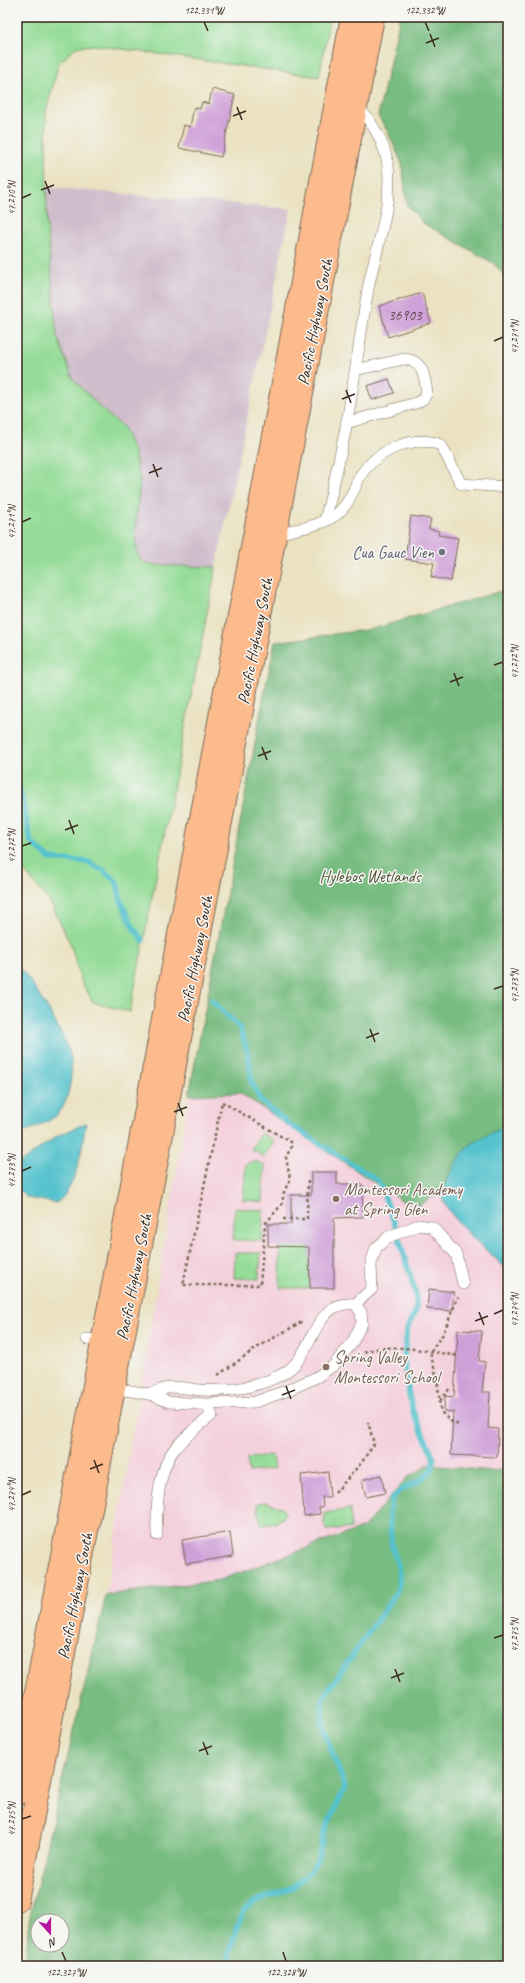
<svg xmlns="http://www.w3.org/2000/svg" width="525" height="1983" viewBox="0 0 525 1983" font-family="Caveat,sans-serif">
<rect width="100%" height="100%" fill="#f6f6f2"/>
<filter id="ink" filterUnits="userSpaceOnUse"><feTurbulence type="fractalNoise" baseFrequency=".025" numOctaves="2"/><feDisplacementMap in="SourceGraphic" scale="8" xChannelSelector="R" yChannelSelector="G"/><feConvolveMatrix kernelMatrix="1 2 1 2 8 2 1 2 1" color-interpolation-filters="sRGB"/></filter>
<filter id="wash" filterUnits="userSpaceOnUse"><feTurbulence type="fractalNoise" baseFrequency=".012" numOctaves="4" result="noise"/><feDisplacementMap in="SourceGraphic" scale="16" xChannelSelector="R" yChannelSelector="G"/><feGaussianBlur stdDeviation="0.9" result="paint"/><feColorMatrix in="noise" values="0 0 0 0 0 0 0 0 0 0 0 0 0 0 0 0 0 1.4 0 .05"/><feComposite in="paint" operator="in"/></filter>
<g filter="url(#wash)">
<rect width="100%" height="100%" fill="#eae2c1"/>
<path fill="#f4cfdc" d="M240,1093L402,1201L420,1205L431,1197L442,1195L449,1210L477,1242L508,1270V1469L492,1471L428,1465L407,1478L364,1527L220,1580L106,1595L189,1095Z"/>
<path fill="#d0bdcc" d="M47,187L291,209L216,567L155,565L142,562L137,553L135,533L140,482L123,427L107,414L73,379L57,336L47,226Z"/>
<path fill="#94dc97" stroke="#68835a" d="M17,17H330L319,77L94,45L76,47L59,63L46,111L47,226L57,336L73,379L107,414L123,427L134,452L140,482L135,533L137,553L142,562L155,565L216,567L130,1012L93,1002L81,981L71,945L50,902L17,862Z
M261,1133L274,1141L264,1157L251,1149Z
M254,1161L265,1165L263,1202L243,1200L246,1164Z
M235,1208L263,1210L262,1241L233,1240Z
M309,1243L310,1288H280V1246Z
M235,1253H261L259,1279L234,1278Z
M272,1455L274,1469L249,1472L247,1458Z
M266,1502L282,1508L285,1513L283,1518L275,1523L262,1525L258,1512V1503Z
M350,1509L351,1528L327,1530L324,1523L325,1513Z"/>
<path fill="#77bc80" stroke="#59734f" fill-rule="evenodd" d="M400,17H508V279L493,263L423,223L407,205L402,164L389,134L378,116Z
M508,589V1124L469,1146L446,1180L442,1195L431,1197L420,1205L402,1201L240,1093L189,1095L264,695L275,642L373,629Z
M428,1465L492,1471L508,1469V1966H25L29,1920L106,1595L220,1580L364,1527L407,1478ZM38,1921H62V1945H38Z"/>
<path fill="#55c2cd" stroke="#487676" d="M17,17H21L17,76Z
M17,966C31,977 68,1040 71,1058C73,1073 69,1103 58,1114C49,1123 29,1130 17,1134Z
M86,1123C82,1146 77,1190 56,1203L27,1198L17,1188V1165L57,1136Z
M508,1124V1270C494,1257 442,1213 442,1195C442,1184 462,1151 470,1145C482,1137 496,1131 508,1124Z"/>
<g fill="none" stroke-linecap="round" stroke-linejoin="round">
<path stroke="#55c2cd" stroke-width="5.5" d="M17,785L20,790L31,842L50,859L88,862L103,870L117,882L121,901L133,927L143,940
M212,1000L240,1028L248,1054L252,1083L261,1101L287,1123L376,1179L380,1185L393,1219L416,1294V1310L407,1329L404,1359L408,1390L413,1412L434,1458L432,1469L419,1481L401,1490L392,1498L389,1514L392,1547L398,1566L400,1581L396,1593L323,1698C317,1730 337,1758 345,1788L324,1832L319,1857L311,1871L293,1887L254,1902L244,1911L236,1930L226,1966"/>
</g>
<g id="blocks">
<path fill="#cf9fd8" d="M212,89L235,95L221,157L179,148L184,125L190,127L194,107L200,109L202,102L209,104Z
M422,293L431,323L388,337L379,306Z
M389,379L394,393L372,400L367,386Z
M411,516L431,519L429,529L439,531L438,535L458,538L451,581L431,577L434,563L405,559Z
M311,1172H337V1184H362L363,1217L334,1218V1288H310L309,1247L268,1246V1224H291V1195H311Z
M429,1289L454,1292L452,1311L427,1309Z
M458,1330L482,1331L479,1361L485,1362L482,1392H490L488,1428L498,1429L497,1457L451,1455L453,1412L444,1411L445,1396L454,1397Z
M328,1472L330,1497H322L323,1507H319L320,1514L304,1516L301,1475Z
M381,1475L385,1493L366,1497L362,1480Z
M230,1532L233,1556L186,1564L182,1540Z"/>
</g>
</g>
<g filter="url(#ink)">
<use href="#blocks" fill-opacity="0" stroke="#786a57" stroke-width="1"/>
<g fill="none" stroke-linecap="round" stroke-linejoin="round">
<defs>
<path id="service" d="M346,423L416,403L423,399L427,393C425,377 423,360 404,359L355,370
M325,521C332,491 339,462 345,432C354,385 360,336 368,289C375,252 393,203 388,166C385,143 373,123 357,106
M275,534C296,529 329,526 343,508C352,498 355,484 362,473C379,450 414,434 441,445L461,484L508,487
M355,1304L372,1289L371,1264L376,1248L388,1237L419,1225L432,1227L456,1254L463,1284
M87,1339L102,1341
M113,1388L149,1394L169,1402L206,1404L255,1402L286,1391L317,1377L334,1365L352,1343L362,1323L361,1312L355,1304C313,1299 315,1353 286,1372C261,1387 229,1392 200,1390C191,1389 181,1387 172,1387C165,1388 156,1392 149,1394
M157,1535C156,1509 158,1473 173,1451C181,1439 200,1425 212,1415L206,1404"/>
<path id="primary" d="M17,1794L352,17
M17,1901L373,17"/>
</defs>
<use href="#service" stroke="#786a57" stroke-width="12"/>
<use href="#primary" stroke="#786a57" stroke-width="24"/>
<path stroke="#786a57" stroke-width="2.5" stroke-dasharray="3 3" stroke-linecap="butt" d="M222,1102L291,1142L292,1146L286,1157L290,1179L284,1192L282,1204L265,1224L260,1285H183Z
M283,1219H307L308,1179
M364,1352C394,1342 429,1352 459,1356
M218,1375L258,1347L303,1321
M440,1401L450,1388
M458,1424H454L441,1412L437,1378L430,1352L443,1334L458,1297
M335,1493L362,1462L374,1444L368,1422"/>
<use href="#service" stroke="#fff" stroke-width="11"/>
<use href="#primary" stroke="#fbbb8d" stroke-width="22"/>
</g>
</g>
<path fill="none" stroke="#3b2a1e" stroke-width="1.5" d="M204,22L208,31M425,22L429,31M430,34L435,47M426,43L439,38M237,107L242,120M233,116L246,111M45,181L50,194M41,190L54,185M22,198L31,194M494,341L503,337M346,390L351,403M342,399L355,394M153,464L158,477M149,473L162,468M22,522L31,518M494,665L503,662M454,673L459,686M450,682L463,677M262,747L267,760M258,756L271,751M69,820L74,834M65,830L78,825M22,846L31,843M494,989L503,986M370,1029L375,1042M366,1038L379,1033M178,1103L183,1116M174,1112L187,1107M22,1171L31,1167M479,1312L484,1325M494,1314L503,1310M475,1321L488,1316M286,1386L291,1399M282,1395L295,1390M94,1460L99,1473M90,1469L103,1464M22,1495L31,1491M494,1638L503,1635M395,1669L400,1682M391,1678L404,1673M203,1742L208,1755M199,1751L212,1746M22,1819L31,1816M62,1952L66,1961M283,1952L286,1961"/>
<circle fill="#6b7280" stroke="#f6f6f2" stroke-width="1.5" cx="442" cy="552" r="4"/>
<g fill="#8d6e63" stroke="#f6f6f2" stroke-width="1.5">
<circle cx="336" cy="1199" r="4"/>
<circle cx="326" cy="1367" r="4"/>
</g>
<g text-anchor="middle" dominant-baseline="central" stroke-width="3" stroke-linejoin="round" paint-order="stroke">
<g font-size="15" fill="#60474c">
<text x="405" y="315">36903</text>
</g>
<g font-size="17" fill="#3b2a1e" stroke="#f6f6f2">
<text transform="translate(315 322) rotate(-79)">Pacific Highway South</text>
<text transform="translate(255 641) rotate(-79)">Pacific Highway South</text>
<text transform="translate(195 959) rotate(-79)">Pacific Highway South</text>
<text transform="translate(134 1277) rotate(-79)">Pacific Highway South</text>
<text transform="translate(75 1596) rotate(-79)">Pacific Highway South</text>
</g>
<g font-size="17" fill="#5b616d" stroke="#f6f6f2" text-anchor="end">
<text x="434" y="552">Cua Gauc Vien</text>
</g>
<g font-size="17" fill="#51563c" stroke="#f6f6f2">
<text x="370" y="876">Hylebos Wetlands</text>
</g>
<g font-size="17" fill="#785e54" stroke="#f6f6f2" text-anchor="start">
<text x="344" y="1189">Montessori Academy<tspan x="344" dy="20">at Spring Glen</tspan></text>
<text x="334" y="1357">Spring Valley<tspan x="334" dy="20">Montessori School</tspan></text>
</g>
</g>
<rect width="525" height="1983" fill="none" stroke="#f6f6f2" stroke-width="44"/>
<g transform="translate(50 1933) rotate(159)"><circle r="19" fill="#f6f6f2" stroke="#aba49d"/>
<path d="M0-3L7 15L0 10L-7 15Z" fill="#b5179e"/>
<text y="-6" font-size="11" font-weight="bold" text-anchor="middle" fill="#3b2a1e">N</text>
</g>
<rect x="22" y="22" width="481" height="1939" fill="none" stroke="#3b2a1e" stroke-width="1.5"/>
<g font-size="10" text-anchor="middle" fill="#3b2a1e">
<text x="204" y="14">122.331°W</text>
<text x="425" y="14">122.332°W</text>
<text transform="translate(11 198) rotate(-90)" y="4">47.270°N</text>
<text transform="translate(514 337) rotate(-90)" y="4">47.271°N</text>
<text transform="translate(11 522) rotate(-90)" y="4">47.271°N</text>
<text transform="translate(514 662) rotate(-90)" y="4">47.272°N</text>
<text transform="translate(11 846) rotate(-90)" y="4">47.272°N</text>
<text transform="translate(514 986) rotate(-90)" y="4">47.273°N</text>
<text transform="translate(11 1171) rotate(-90)" y="4">47.273°N</text>
<text transform="translate(514 1310) rotate(-90)" y="4">47.274°N</text>
<text transform="translate(11 1495) rotate(-90)" y="4">47.274°N</text>
<text transform="translate(514 1635) rotate(-90)" y="4">47.275°N</text>
<text transform="translate(11 1819) rotate(-90)" y="4">47.275°N</text>
<text x="66" y="1976">122.327°W</text>
<text x="286" y="1976">122.328°W</text>
</g>
</svg>
